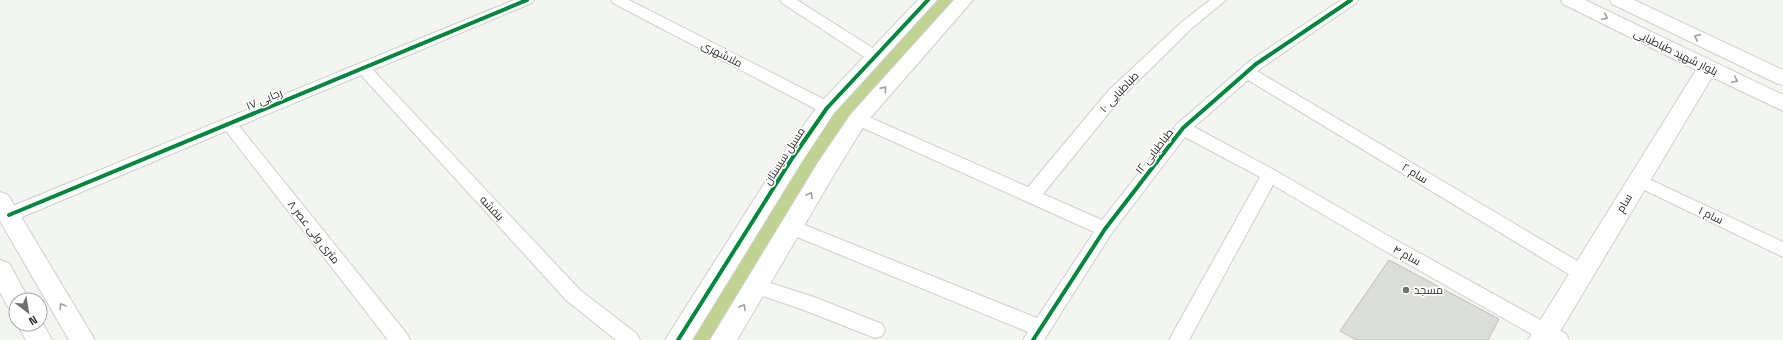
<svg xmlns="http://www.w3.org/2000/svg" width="1783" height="340" viewBox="0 0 1783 340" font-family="'Space Grotesk',Cairo,sans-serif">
<rect width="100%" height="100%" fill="#f3f5f1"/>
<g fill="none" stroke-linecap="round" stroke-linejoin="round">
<path fill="#c0d392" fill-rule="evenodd" d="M932,0H953L848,117L815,167L716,340H689L799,155L832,107Z"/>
</g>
<path fill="#dbddd9" stroke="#bdbebb" d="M1389,260L1499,319L1488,340H1356L1340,331Z"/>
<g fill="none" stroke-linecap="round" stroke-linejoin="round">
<defs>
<path id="street" d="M514,0H534L532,3L373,70L580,290L637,334L640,340H616L566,300L361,75L239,126L407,334L410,340H388L226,131L15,220L9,222L3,220L0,215L3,210Z
M611,0H629L833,104L835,108L833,112L827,114L821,112L613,3Z
M780,0H797L879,52L882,56L879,60L874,61L869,60L782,3Z
M1210,0H1226L1192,28L1121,98L1043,194L1102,220L1177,124L1251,60L1341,0H1358L1356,3L1257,71L1589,268L1591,273L1589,278L1582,280L1575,278L1248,80L1194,127L1276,171L1385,234L1566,334L1569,340H1542L1373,244L1273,185L1189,340H1169L1260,177L1185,137L1111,234L1044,340H1023L1028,332L785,232L782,227L785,222L791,220L797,222L1037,318L1094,232L852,123L850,119L852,115L858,113L864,115L1028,187L1109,90L1182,22Z
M1638,174L1783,242V257L1632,184L1629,180L1632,176Z
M755,278L814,297L882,324L885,330L882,336L875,338L801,309L748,291L746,286L748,281Z"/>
<path id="secondary" d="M918,0H937L834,113L801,163L692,340H665L785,151L820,103Z
M954,0H973L865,124L835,173L737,340H710L819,161L851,114Z
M1561,0H1585L1783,95V111L1712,77L1555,340H1528L1696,70L1563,4Z
M1610,0H1634L1783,70V85L1776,83L1612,4Z
M0,192L8,195L95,340H69L0,221Z
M0,260L9,263L29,300H16V310L8,307L0,292Z
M40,318L52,340H26L17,324H40Z"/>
</defs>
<use href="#street" stroke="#cfd0cd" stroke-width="2"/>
<use href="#secondary" stroke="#cfd0cd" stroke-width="2"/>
<use href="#street" fill="#fdfefd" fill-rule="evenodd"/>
<use href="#secondary" fill="#fdfefd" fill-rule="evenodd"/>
<defs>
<path id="cycleway" d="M9,215L527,0
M678,340L793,157L827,108L928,0
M1033,340L1105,229L1183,128L1256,64L1351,0"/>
</defs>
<use href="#cycleway" stroke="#fff" stroke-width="6"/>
<use href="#cycleway" stroke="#00873e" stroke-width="4"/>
</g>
<defs><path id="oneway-chevron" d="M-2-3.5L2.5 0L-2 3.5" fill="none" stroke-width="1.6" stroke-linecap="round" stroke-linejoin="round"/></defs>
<g stroke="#9e9f9d">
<use href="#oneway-chevron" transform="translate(1605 17) rotate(26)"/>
<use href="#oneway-chevron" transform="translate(1697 37) rotate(-155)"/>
<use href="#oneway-chevron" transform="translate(1735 80) rotate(26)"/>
<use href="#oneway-chevron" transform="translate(884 89) rotate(-49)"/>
<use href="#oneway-chevron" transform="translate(810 195) rotate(-60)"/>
<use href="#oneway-chevron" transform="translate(62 306) rotate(-120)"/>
<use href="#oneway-chevron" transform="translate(743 307) rotate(-59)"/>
</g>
<circle fill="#70716e" stroke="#fff" stroke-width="1.5" cx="1406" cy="290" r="4"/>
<g text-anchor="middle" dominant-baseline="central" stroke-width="3.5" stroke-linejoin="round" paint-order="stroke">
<g font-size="11" fill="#292a27" stroke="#fff">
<text transform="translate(1676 52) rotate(26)">بلوار شهید طباطبایی</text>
<text transform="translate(722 54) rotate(27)">ملاشهری</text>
<text transform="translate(1119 92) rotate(-47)">طباطبایی ۱۰</text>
<text transform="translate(264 99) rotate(-23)">رجایی ۱۷</text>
<text transform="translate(1154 151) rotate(-52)">طباطبایی ۱۲</text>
<text transform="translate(784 156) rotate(-57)">مسیل سیستان</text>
<text transform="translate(1415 173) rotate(31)">سام ۲</text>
<text transform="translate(1624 203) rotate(-59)">سام</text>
<text transform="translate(492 208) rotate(47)">بنفشه</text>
<text transform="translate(1711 215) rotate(26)">سام ۱</text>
<text transform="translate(314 232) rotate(52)">۸ متری ولی عصر</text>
<text transform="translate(1407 255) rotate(29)">سام ۴</text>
</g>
<g font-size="11" fill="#292a27" stroke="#fff" text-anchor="start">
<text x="1414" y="290">مسجد</text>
</g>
</g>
<g transform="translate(28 312) rotate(149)"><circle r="19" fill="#ffffff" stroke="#a9aaa9"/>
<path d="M0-3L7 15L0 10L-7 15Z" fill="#70716e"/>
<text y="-6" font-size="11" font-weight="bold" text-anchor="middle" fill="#292a27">N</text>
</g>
</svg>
